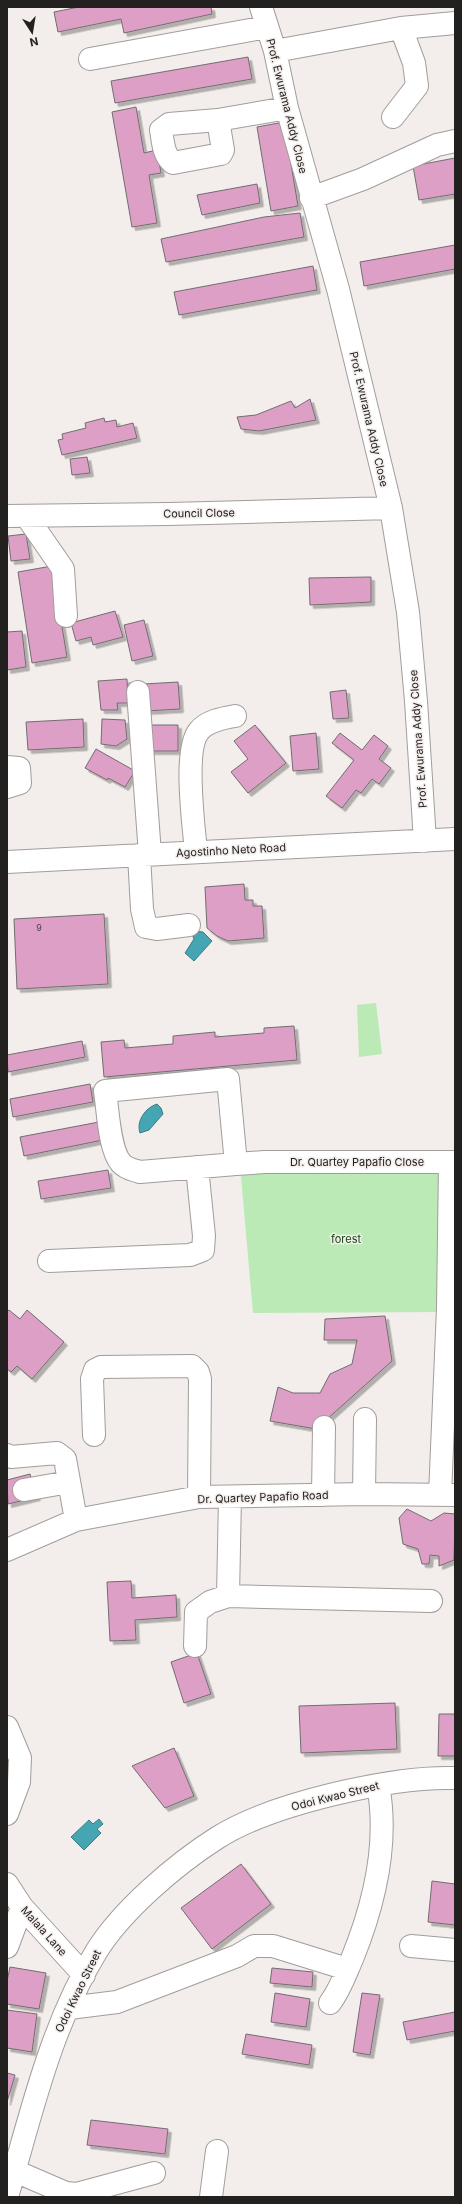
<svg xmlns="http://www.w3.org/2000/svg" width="462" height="2204" viewBox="0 0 462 2204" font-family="Inter,sans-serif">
<defs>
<filter id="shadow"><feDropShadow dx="3.5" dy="3.5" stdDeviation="0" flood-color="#0004"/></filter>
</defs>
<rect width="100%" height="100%" fill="#f3edeb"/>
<path fill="#bbeab6" d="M376,1003L382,1054L359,1057L357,1005Z
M447,1164L444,1312L253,1313L240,1165Z"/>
<path fill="#45a5b2" stroke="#3b7d86" d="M194,931L203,932L212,941L194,961L185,953L194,939L192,934Z
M157,1104L161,1108L163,1114L149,1130L140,1133C136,1121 145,1108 157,1104Z
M99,1819L103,1824L97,1829L101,1833L84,1850L71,1837L89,1820L93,1824Z"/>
<path fill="#de9fc7" stroke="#716d70" filter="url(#shadow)" d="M79,7H211L212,14L124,33L121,19L58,32L54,12Z
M248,57L252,79L115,103L111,81Z
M136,107L144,153L157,150L161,173L149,175L157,223L132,227L112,112Z
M284,122L298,206L271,211L257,127Z
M455,158V194L419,200L413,166Z
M257,184L260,203L202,215L197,195Z
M300,213L304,237L166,262L161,239L264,217Z
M455,245V269L364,286L360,262Z
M313,266L317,290L179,315L174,292Z
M310,399L316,420L259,431L241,429L237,417L256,415L291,401L295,408Z
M104,418L105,422L116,420L117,427L133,423L137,438L62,455L58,440L63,439L62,434L86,428L85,423Z
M87,457L90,473L72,475L70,459Z
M26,534L30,559L11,561L8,536Z
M52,566L67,657L32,663L18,572Z
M371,577V602L310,605L309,578Z
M115,611L123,637L93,645L91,637L76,641L71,623Z
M144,620L153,656L132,661L124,625Z
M22,631L26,667L7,670V632Z
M127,679L128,703H117L118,710H101L98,681Z
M178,682L180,709L146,711L144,684Z
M346,690L349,718L333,719L330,692Z
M83,719L84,747L28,750L26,722Z
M102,719L125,720L127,739L116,746L101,744Z
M146,725H178V751H145Z
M255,725L286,763L248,793L231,772L248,759L234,741Z
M316,733L319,769L293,771L290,736Z
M340,733L362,750L374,735L388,746L379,759L391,768L379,784L372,779L361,793L356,790L342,808L326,796L354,760L332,743Z
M96,749L135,771L125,787L108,778L107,780L85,768Z
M244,884L245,900H253V906H262L264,938L228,941L217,936L207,928L205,887Z
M104,914L108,984L17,989L14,919Z
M294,1026L297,1060L104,1077L101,1042L124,1040L125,1048L173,1044V1036L215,1032V1037L264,1033V1028Z
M82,1041L85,1057L8,1072L7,1055Z
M90,1084L93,1102L13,1117L10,1099Z
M99,1122L103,1140L24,1156L20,1137Z
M108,1170L111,1188L41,1199L38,1181Z
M9,1310L20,1319L27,1310L64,1342L32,1379L17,1366L11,1372L7,1369V1312Z
M385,1316L392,1361L316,1429L270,1421L278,1387L293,1393H320L330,1374L352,1364L357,1340H324L325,1319Z
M30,1474L37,1497L8,1504L7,1480Z
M407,1509L431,1521L444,1513L455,1514L454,1560L439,1566V1556L430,1555L429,1564H422L418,1549L403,1544L399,1518Z
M131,1581L132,1598L176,1595L177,1617L135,1620L136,1640L110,1641L107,1582Z
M197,1653L211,1694L184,1703L171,1662Z
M395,1703L397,1749L301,1753L299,1706Z
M439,1714H455V1756H438Z
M174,1748L194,1796L165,1808L132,1766Z
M241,1864L271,1904L212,1949L181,1908Z
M432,1881L455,1884V1925L428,1922Z
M10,1967L46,1973L39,2009L7,2004V1981Z
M272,1968L313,1972L312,1987L270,1983Z
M275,1993L310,1999L306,2027L271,2022Z
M362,1993L380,1995L370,2055L353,2052Z
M7,2010L37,2014L32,2052L7,2048Z
M455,2012V2031L407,2040L403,2022Z
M246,2034L312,2045L309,2065L242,2054Z
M7,2073L15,2075L7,2102Z
M91,2120L168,2129L165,2154L87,2145Z"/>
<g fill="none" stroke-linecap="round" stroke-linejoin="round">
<defs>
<path id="minor" d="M261,7L275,51L287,108L338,289L391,508L408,612L416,701L425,841
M275,51L401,28L455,23
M90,59L267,27
M393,117L417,86L414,63L401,28
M218,120L223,150L221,154L173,163C163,155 163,141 161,130L169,124L218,120L287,108
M311,198L363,179L437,145L455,141
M7,516L169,514L391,508
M27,517L63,569L66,616
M138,692L150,854
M7,767L19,768L20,783L7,787
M196,852C194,827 183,750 199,731C207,721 223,718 235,716
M139,855L142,909L146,927L157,929L189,925
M7,862L455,839
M228,1079L236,1164L140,1172C134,1170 126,1169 121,1163C109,1149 108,1110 105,1091Z
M236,1164L265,1162H455
M49,1261L190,1255L203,1250L204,1236L197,1167
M94,1435L92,1379L95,1370L101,1367L192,1366L198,1372L200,1379L199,1497
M7,1455L11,1457L57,1453L65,1459L76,1520
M24,1490L69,1482
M364,1494L365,1419
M323,1495L324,1427
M440,1495L448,1308L450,1162
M7,1550L76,1520L199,1497L364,1494L455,1495
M228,1596L230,1497
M195,1646L196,1612L210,1602L228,1596L431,1601
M7,1727L20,1758L19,1782L7,1814
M7,1884L22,1907L84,1975
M411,1946L455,1950
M7,1947L22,1907
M330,2003C340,1990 345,1975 352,1959C374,1905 389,1843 378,1785
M69,2008L117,2002L237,1956L254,1946H273L347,1969
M15,2171L66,2193L76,2194L154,2173
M7,2197C31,2114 51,2026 96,1952C121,1911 176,1864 217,1838C270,1804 392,1776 455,1778
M211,2197L217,2151"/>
</defs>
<use href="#minor" stroke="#a29d9a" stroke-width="24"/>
<use href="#minor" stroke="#fff" stroke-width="22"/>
</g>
<g text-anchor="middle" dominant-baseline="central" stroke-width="3" stroke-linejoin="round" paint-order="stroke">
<g font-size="9" fill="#52404a">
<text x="39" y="927">9</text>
</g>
<g font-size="11" fill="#232120" stroke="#f3edeb">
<text transform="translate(287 106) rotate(76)">Prof. Ewurama Addy Close</text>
<text transform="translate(369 419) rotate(77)">Prof. Ewurama Addy Close</text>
<text transform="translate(199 513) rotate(-1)">Council Close</text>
<text transform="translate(418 739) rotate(-94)">Prof. Ewurama Addy Close</text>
<text transform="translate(231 850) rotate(-3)">Agostinho Neto Road</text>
<text x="357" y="1162">Dr. Quartey Papafio Close</text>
<text transform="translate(263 1497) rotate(-2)">Dr. Quartey Papafio Road</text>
<text transform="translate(335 1796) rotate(-14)">Odoi Kwao Street</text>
<text transform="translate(44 1931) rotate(48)">Malala Lane</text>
<text transform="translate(78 1991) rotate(-64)">Odoi Kwao Street</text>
</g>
<g font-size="11" fill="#124511" stroke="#f3edeb">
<text x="346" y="1239">forest</text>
</g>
</g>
<rect width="462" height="2204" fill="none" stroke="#232120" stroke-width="16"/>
<g transform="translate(32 32) rotate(168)" stroke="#f3edeb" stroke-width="3" paint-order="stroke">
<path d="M0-3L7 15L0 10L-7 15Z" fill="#232120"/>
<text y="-6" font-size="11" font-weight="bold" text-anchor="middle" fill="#232120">N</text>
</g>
</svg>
